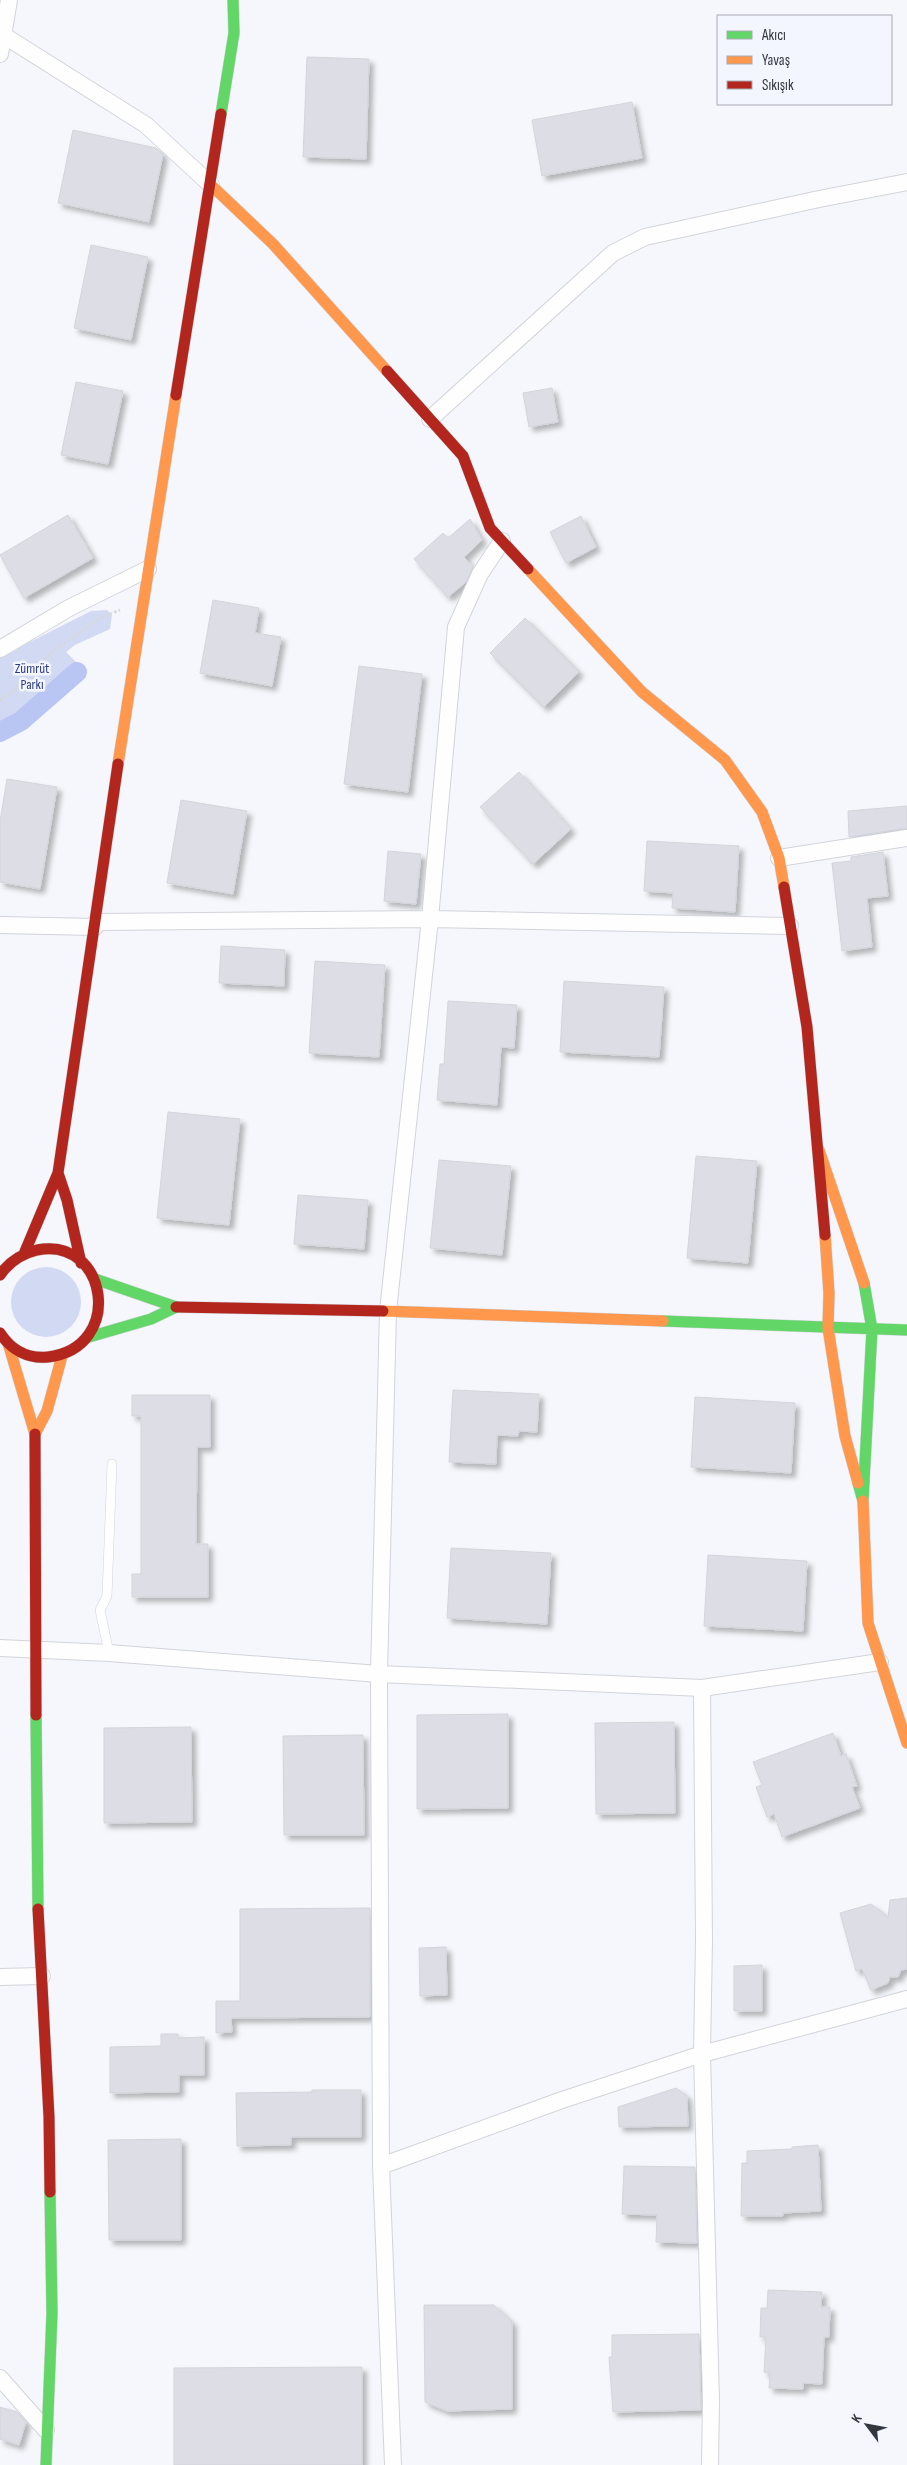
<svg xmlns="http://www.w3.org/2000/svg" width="907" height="2465" viewBox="0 0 907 2465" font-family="'Sofia Sans Condensed',sans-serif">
<defs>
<filter id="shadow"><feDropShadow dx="4.5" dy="4.5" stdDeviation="2.5" flood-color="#0004"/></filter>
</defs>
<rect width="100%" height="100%" fill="#f6f7fc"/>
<path fill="#d2daf3" d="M107,610L112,615L110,629L75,645L66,652L85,671L28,720L0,736V657L91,611Z
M11 1302a35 35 0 1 1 70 0a35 35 0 1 1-70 0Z"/>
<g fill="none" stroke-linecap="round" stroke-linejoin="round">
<path stroke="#b9c5f2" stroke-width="20" d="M0,732L21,721L77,672"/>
</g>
<path fill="#dddee5" stroke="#d3d5db" filter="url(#shadow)" d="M307,57L369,59L366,159L303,157Z
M632,102L642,158L542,176L532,120Z
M73,130L156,148L163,154L149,222L58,203Z
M91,245L148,257L131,340L74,328Z
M76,382L123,391L108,464L61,455Z
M552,388L558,422L529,427L523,393Z
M68,515L93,558L24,598L0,555Z
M581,516L596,547L566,563L550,532Z
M470,519L482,540L464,557L473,567L466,582L448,597L414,559L443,533L448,538Z
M213,600L259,608L255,633L281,637L272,686L200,673Z
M525,618L579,672L544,707L490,653Z
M359,666L422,674L408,792L344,784Z
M519,772L571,829L533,864L480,807Z
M7,779L57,787L40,889L0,882V821Z
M181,800L247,811L233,894L167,883Z
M907,806V828L849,837L848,811Z
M647,841L739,846L735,912L672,908L673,893L644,891Z
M388,851L421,854L416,904L384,901Z
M883,852L888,896L867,898L872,947L842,951L832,863L851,861V857Z
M221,946L285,950L284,986L219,983Z
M315,961L385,965L379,1057L309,1053Z
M564,981L664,987L659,1057L560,1052Z
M448,1001L517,1005L514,1048L501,1047L497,1105L437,1100L440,1064H444Z
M168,1112L240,1119L229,1225L157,1218Z
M696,1156L757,1161L748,1263L687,1258Z
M439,1160L511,1166L502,1255L430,1248Z
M298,1195L368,1200L364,1249L294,1244Z
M453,1390L539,1394L537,1432L519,1431L518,1436L497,1435L496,1464L449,1462Z
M132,1395H210V1447H197L196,1544H208V1597H132V1574H141V1416H132Z
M695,1397L795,1403L791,1473L691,1467Z
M451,1548L551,1553L547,1624L447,1618Z
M708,1555L807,1561L803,1631L704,1626Z
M508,1714V1808L417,1809V1715Z
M674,1722L675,1813L596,1814L595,1723Z
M191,1727L192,1822L104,1823V1728Z
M833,1733L841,1756L846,1754L857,1786L852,1787L860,1808L782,1837L774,1814L767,1817L756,1787L762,1785L753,1762Z
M363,1735L364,1835H284L283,1736Z
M907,1898V1969L901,1970L898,1977H890L888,1983L871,1990L862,1969L856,1971L840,1913L871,1904L888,1917L890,1900Z
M370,1908V2017L231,2018L232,2032L216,2033V2001H240V1909Z
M446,1947L447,1995L420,1996L419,1948Z
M762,1965V2011H734V1966Z
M161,2034H178V2038L204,2037V2075H179V2092L110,2093V2047L161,2046Z
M676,2088L687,2096L688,2126L619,2127L618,2107Z
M312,2090H361V2137H291V2145L237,2146L236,2093L312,2092Z
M181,2139V2240H109L108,2140Z
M818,2145L821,2211L783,2213V2216H741L742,2163H747V2151L792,2149V2147Z
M624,2166L695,2167L697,2243L656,2242L657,2215L622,2214Z
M768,2290L822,2292L821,2307H830L829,2337H824L822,2384L803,2383V2389L769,2388L770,2373L764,2372L766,2337H760L761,2308H767Z
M424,2305H494L512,2322V2409L447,2411L425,2402Z
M699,2334L701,2410L613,2412L609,2357H612V2335Z
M362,2367V2465H174V2368Z
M0,2407L17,2412L26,2422L19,2445L0,2439Z"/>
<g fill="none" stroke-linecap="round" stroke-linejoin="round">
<defs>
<path id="lane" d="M109,1653L100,1610L107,1596L112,1464"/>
<path id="street" d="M0,35H3L146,125L211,185
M0,54L9,0
M430,419L613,253L645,237L819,199L907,182
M0,649L69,608L148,569
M779,858L907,838
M96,922L430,919L790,926
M0,925L95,927
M0,1648L109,1653L379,1674L702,1688L880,1662
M702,1688L704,1941L702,2054L711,2401L710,2465
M0,1977L42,1976
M381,2166L562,2100L702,2054L907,1999
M0,2378L46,2430
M393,2465L381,2166L379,1674L388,1311L430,919L456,627L480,574L502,541"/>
<path id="fast" d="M221,114L234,33L233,0
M663,1321L907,1330
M89,1337L151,1319L176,1307L95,1279
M858,1483L863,1501L872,1329L864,1283
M36,1715L38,1909
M46,2465L52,2313L50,2192"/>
<path id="slow" d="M211,185L273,244L387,371
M528,569L642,692L725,760L762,812L779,858L784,887
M118,764L176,395
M819,1150L864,1283
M825,1235L829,1293L828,1328L845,1436L858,1483
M383,1311L663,1321
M8,1343L35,1434L47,1411L62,1356
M863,1501L868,1623L907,1743"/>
<path id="jam" d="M387,371L463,456L490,528L528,569
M176,395L221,114
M784,887L807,1027L825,1235
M58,1173L118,764
M24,1254L58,1173L67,1200L81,1263
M0,1275C9,1262 21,1254 37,1250C108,1236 125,1348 48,1357C28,1359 11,1350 0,1333
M176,1307L383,1311
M35,1434L36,1715
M38,1909L49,2117L50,2192"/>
</defs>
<use href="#lane" stroke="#d2d4da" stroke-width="10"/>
<use href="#street" stroke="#d2d4da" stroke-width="18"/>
<use href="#fast" stroke="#d2d4da" stroke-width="12"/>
<use href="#slow" stroke="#d2d4da" stroke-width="12"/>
<use href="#jam" stroke="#d2d4da" stroke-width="12"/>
<path stroke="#d7d8da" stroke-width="3" stroke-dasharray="2.5 2.5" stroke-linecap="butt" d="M0,700L14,690L50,653L102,617L120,610"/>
<use href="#lane" stroke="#fefeff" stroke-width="9"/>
<use href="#street" stroke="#fefeff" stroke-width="16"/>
<use href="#fast" stroke="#63d668" stroke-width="11"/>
<use href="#slow" stroke="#ff974d" stroke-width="11"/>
<use href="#jam" stroke="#b3261e" stroke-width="11"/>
</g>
<g text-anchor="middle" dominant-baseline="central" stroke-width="5" stroke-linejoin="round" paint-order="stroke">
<g font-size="14" fill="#2d3a81" stroke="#f3f6ff">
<text x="32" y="668">Zümrüt<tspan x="32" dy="16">Parkı</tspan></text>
</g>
</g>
<rect x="717" y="15" width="175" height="90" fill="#f3f6ff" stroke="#a7aab3"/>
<rect x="727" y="31" width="25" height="8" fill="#63d668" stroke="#a7aab3"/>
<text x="762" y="40" font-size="15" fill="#343740">Akıcı</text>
<rect x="727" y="56" width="25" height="8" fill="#ff974d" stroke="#a7aab3"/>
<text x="762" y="65" font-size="15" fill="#343740">Yavaş</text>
<rect x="727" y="81" width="25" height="8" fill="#b3261e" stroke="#a7aab3"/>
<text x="762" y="90" font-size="15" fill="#343740">Sıkışık</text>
<g transform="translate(867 2425) rotate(302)" stroke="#f3f6ff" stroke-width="4" paint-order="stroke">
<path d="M0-4L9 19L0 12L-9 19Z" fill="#343740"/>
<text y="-8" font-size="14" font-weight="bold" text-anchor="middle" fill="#343740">K</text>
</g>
</svg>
